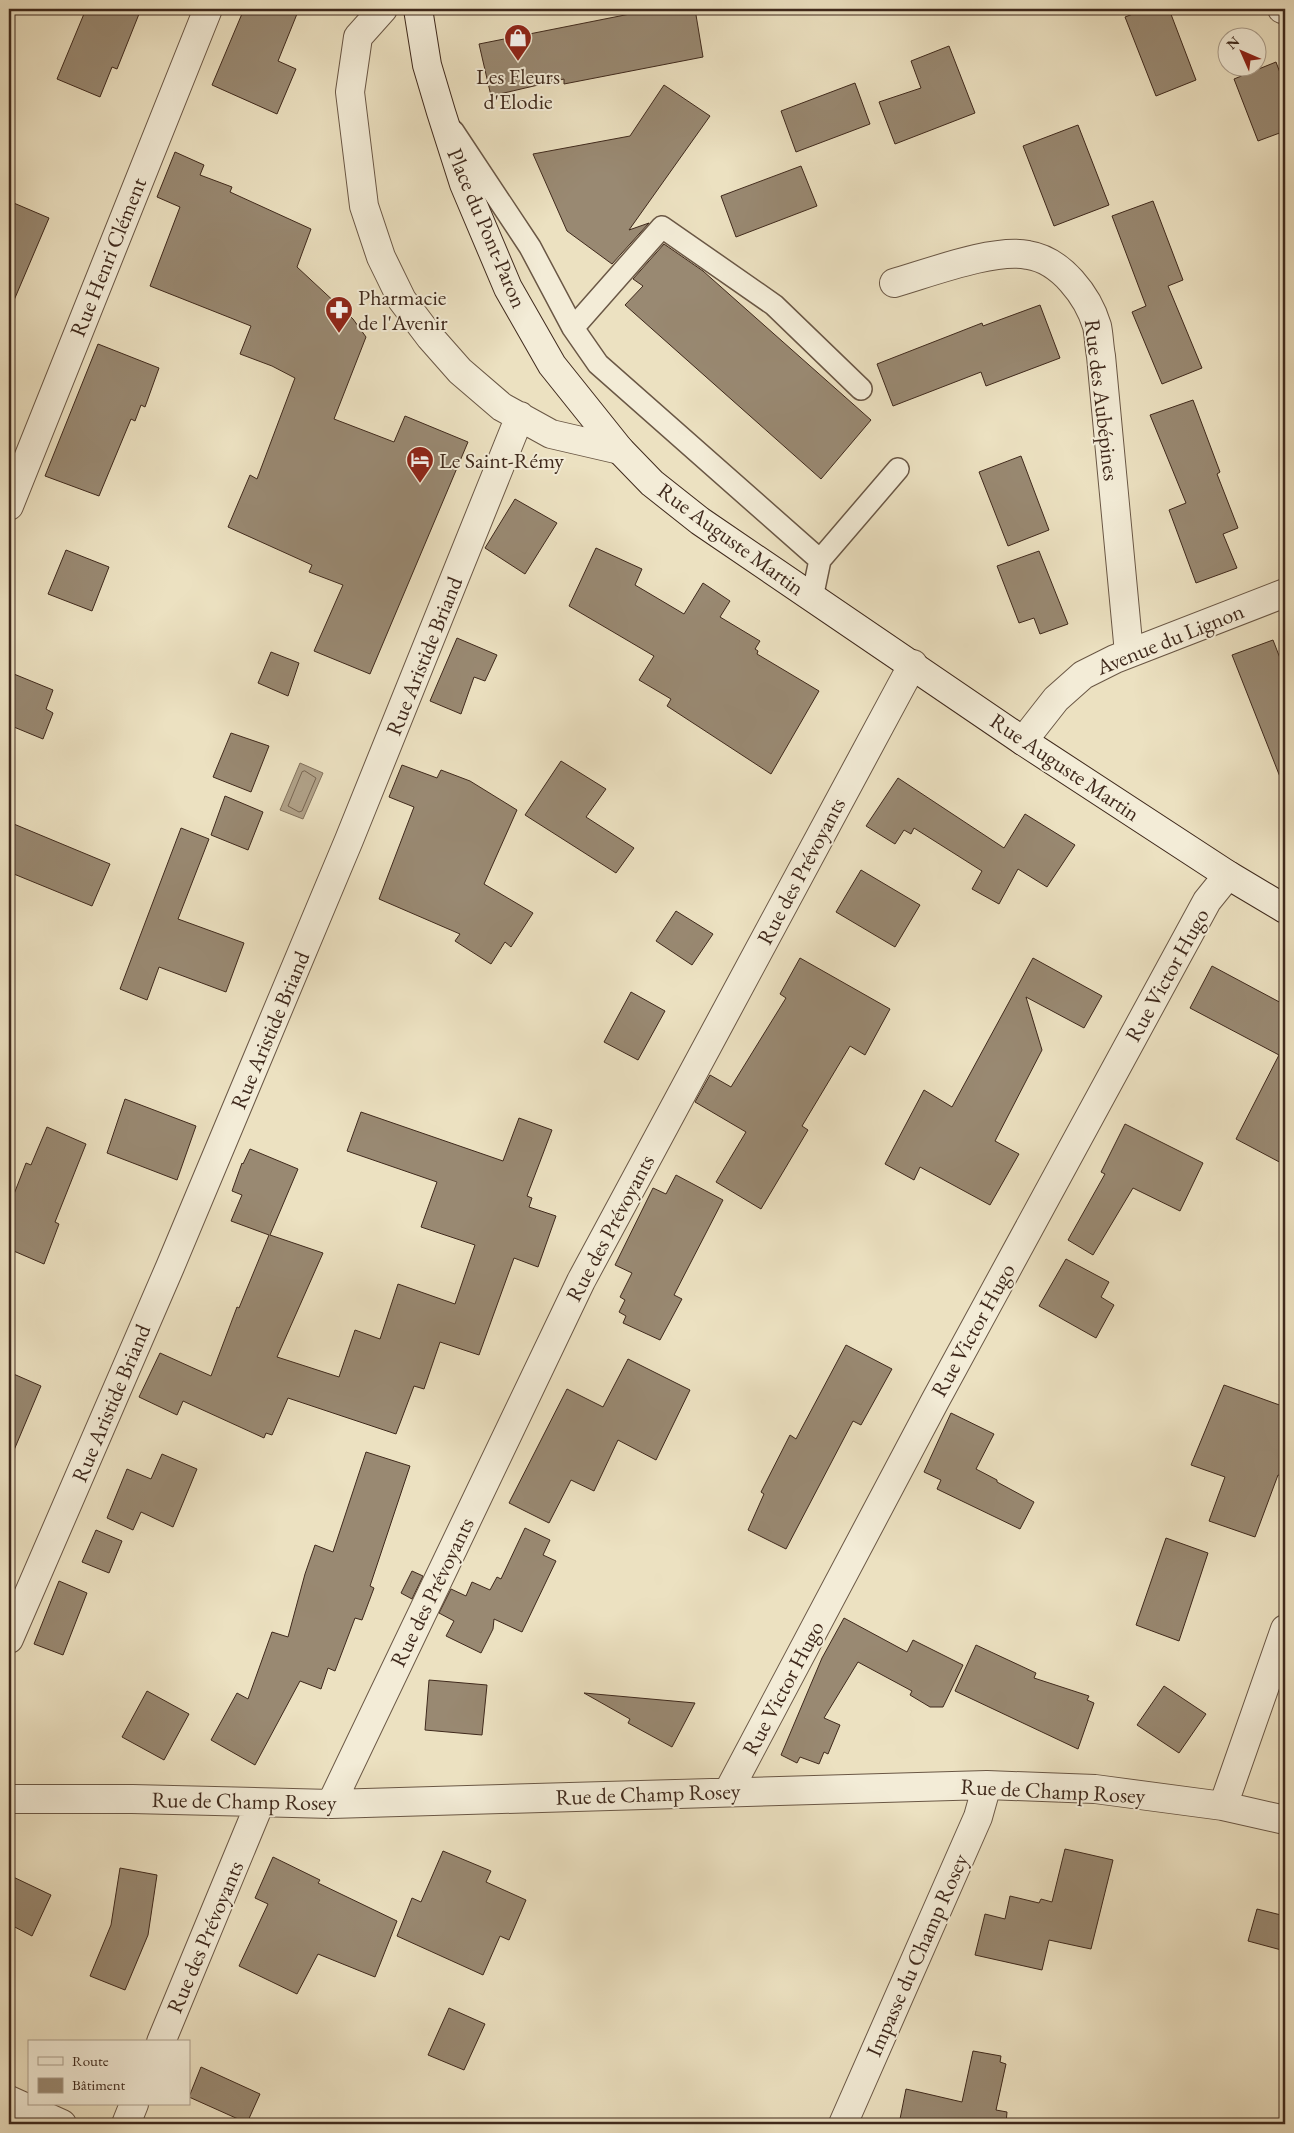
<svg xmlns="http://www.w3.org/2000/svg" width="1294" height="2133" viewBox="0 0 1294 2133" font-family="'EB Garamond',serif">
<rect width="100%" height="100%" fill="#ece1c1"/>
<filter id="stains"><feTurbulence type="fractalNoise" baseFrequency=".004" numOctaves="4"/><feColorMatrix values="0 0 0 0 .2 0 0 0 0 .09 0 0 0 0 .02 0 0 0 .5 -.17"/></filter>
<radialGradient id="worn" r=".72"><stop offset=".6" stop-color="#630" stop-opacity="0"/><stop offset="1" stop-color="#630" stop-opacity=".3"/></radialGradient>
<path fill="#b1a289" stroke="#83725d" d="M300,763L323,773L303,819L280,810Z"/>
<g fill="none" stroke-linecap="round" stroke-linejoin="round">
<path stroke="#786652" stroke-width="1" d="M305,771L316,778L302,811L299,812L288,806L302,772Z"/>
</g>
<path fill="#998972" stroke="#3f291c" d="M86,9H141L117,69L112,67L100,97L57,79Z
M244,9H299L278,61L296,69L277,114L212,85Z
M655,9H695L703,57L564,84V79L491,96L479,44Z
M1146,9H1169L1196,80L1156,96L1125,17Z
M949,46L975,113L895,144L879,102L921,88L911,61Z
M1276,62L1285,86V131L1258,141L1234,79Z
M855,83L870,124L796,152L781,111Z
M664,85L710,116L629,230L649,223L612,264L567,231L533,154L630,136Z
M1078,125L1109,205L1054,226L1023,146Z
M175,152L204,165L200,175L232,187L230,192L311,229L297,267L353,319L366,337L334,419L394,442L405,416L468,442L370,674L314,651L343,585L309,572L312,565L228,527L250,475L257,479L295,378L272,366L240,354L251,326L150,286L180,207L157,197Z
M801,166L817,206L736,237L721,196Z
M9,201L49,218L9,312Z
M1153,201L1183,280L1168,286L1202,368L1162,384L1132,312L1146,306L1112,216Z
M664,244L703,271L871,420L821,479L625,305L643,286L633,279Z
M1040,305L1060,358L986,386L981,372L893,406L877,364L982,323L983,326Z
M98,344L159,368L145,407L141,405L135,421L131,419L99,496L45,476Z
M1193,400L1220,472L1217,474L1238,528L1223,534L1237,568L1196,583L1169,510L1186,503L1150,415Z
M1021,456L1049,530L1008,546L979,472Z
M515,499L557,523L525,574L485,548Z
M596,548L642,569L635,585L684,614L703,583L730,601L720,617L760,641L755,649L758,651L757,654L819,691L771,774L667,706L671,699L639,680L654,656L569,606Z
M66,550L109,567L92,611L48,594Z
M1039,551L1068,624L1040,634L1034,618L1019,623L997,566Z
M457,638L497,655L485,681L474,677L461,714L430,701Z
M1273,640L1285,671L1284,787L1232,655Z
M271,652L299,663L288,696L258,683Z
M9,672L53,690L46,709L53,713L43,739L9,725Z
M231,733L269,746L251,792L213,777Z
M561,761L606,789L586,817L634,848L616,873L525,815Z
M402,765L437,778L441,770L470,781L517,810L484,884L533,913L511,947L505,942L491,964L455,941L460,934L379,899L414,807L389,797Z
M898,778L1004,848L1025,814L1075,845L1047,887L1018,869L999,904L972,889L982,871L914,828L911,834L904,830L895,844L866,826Z
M225,796L263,812L248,850L211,835Z
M9,822L110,864L92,906L9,872Z
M181,828L209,839L178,919L244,943L226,992L159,967L147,1000L120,989Z
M861,870L920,905L895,947L836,912Z
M676,911L713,934L692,965L656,941Z
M800,958L890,1009L865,1055L850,1046L802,1126L808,1130L761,1209L716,1182L746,1132L695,1102L710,1075L731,1087L786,998L780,994Z
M1033,958L1102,996L1084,1028L1026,997L1042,1050L995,1141L1019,1154L990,1205L920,1167L914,1180L885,1164L924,1090L952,1107Z
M1212,966L1285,1005V1165L1236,1139L1279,1055L1190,1008Z
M631,992L665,1011L638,1060L604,1042Z
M125,1099L196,1126L177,1180L107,1153Z
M361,1112L503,1161L519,1118L552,1130L527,1196L532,1198L529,1207L556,1216L538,1267L514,1258L479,1355L440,1342L424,1389L414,1386L396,1434L288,1398L272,1435L266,1433L264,1438L183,1401L177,1415L139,1397L160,1353L211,1376L237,1307L239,1308L269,1235L231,1221L242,1195L232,1191L242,1163L243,1164L250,1149L298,1169L270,1235L323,1253L277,1357L339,1377L355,1330L380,1339L398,1284L455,1304L475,1245L421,1227L437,1182L347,1151Z
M1125,1124L1203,1163L1180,1211L1133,1188L1093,1255L1068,1240L1105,1174L1101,1172Z
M47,1127L86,1144L55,1222L59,1224L44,1264L9,1249V1207L26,1163L31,1165Z
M676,1175L723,1200L674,1295L682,1299L660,1340L623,1323L626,1316L619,1312L625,1300L620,1297L632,1273L615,1265L653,1188L666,1194Z
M1066,1259L1109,1282L1101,1297L1114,1305L1096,1338L1039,1306Z
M846,1345L892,1369L861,1425L853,1421L786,1549L748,1530L764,1494L761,1492L790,1435L796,1439Z
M628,1359L690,1390L656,1460L618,1440L594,1491L571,1480L549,1523L509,1503L567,1389L603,1407Z
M9,1372L41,1386L9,1462Z
M1224,1385L1285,1407V1477L1278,1475L1255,1537L1209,1521L1225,1477L1191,1465Z
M951,1413L994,1434L976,1469L997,1480V1482L1034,1502L1020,1529L937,1489L941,1480L924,1472Z
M366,1452L410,1466L370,1586L374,1588L362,1620L355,1618L335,1671L328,1668L321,1689L300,1681L255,1765L211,1740L237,1693L248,1699L272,1632L288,1637L305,1574L315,1545L333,1552Z
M162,1454L197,1469L173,1527L141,1512L133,1530L107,1518L127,1469L151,1479Z
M525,1528L550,1540L543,1555L556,1561L522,1632L494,1619L493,1629L481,1653L446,1636L454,1621L439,1613L451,1589L466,1596L472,1582L490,1590L497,1577L501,1579Z
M96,1530L122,1541L109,1573L82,1562Z
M1166,1538L1208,1553L1179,1641L1136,1625Z
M412,1571L423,1576L412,1599L401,1593Z
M59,1581L87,1593L63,1655L34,1644Z
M844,1618L907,1652L913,1640L963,1665L943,1707H930L910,1695L912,1691L858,1662L824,1718L840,1725L828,1754L824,1752L819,1764L800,1757L797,1763L781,1755L822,1658Z
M976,1645L1036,1673L1034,1678L1089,1696L1087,1700L1094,1703L1078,1749L955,1691Z
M429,1680L487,1685L482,1735L425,1730Z
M1164,1686L1206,1714L1179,1753L1137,1725Z
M147,1691L189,1714L164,1760L122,1737Z
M584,1693L695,1703L672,1747L628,1723L630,1719Z
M1065,1849L1113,1860L1091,1949L1049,1940L1042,1970L975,1955L985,1914L1005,1919L1010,1896L1039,1903L1041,1899L1052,1902Z
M443,1851L491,1871L486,1882L526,1900L509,1940L500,1936L483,1975L397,1936L412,1898L421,1902Z
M273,1857L320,1880L318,1883L397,1921L375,1977L318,1954L297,1994L239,1966L268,1904L255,1898Z
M120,1868L157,1875L148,1935L125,1990L90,1976L111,1925Z
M9,1875L51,1895L32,1936L9,1924Z
M1257,1909L1285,1916V1951L1248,1941Z
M449,2008L485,2024L464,2070L428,2055Z
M973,2051L1001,2056L1000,2062L1006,2064L996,2110L1007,2112L1006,2124H899L906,2089L962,2102Z
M201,2067L260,2094L247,2123L189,2097Z"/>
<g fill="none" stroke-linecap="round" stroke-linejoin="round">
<defs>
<path id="lane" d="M453,131L530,247L573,328L598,364L820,560L812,598
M573,328L662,227L774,305L861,389
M820,560L898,469"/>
<path id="street" d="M383,9L358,37L350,92L364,206L381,257L402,300L430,337L460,371L502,407L551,434L620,450
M1282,9L1285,10
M894,283C929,273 994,248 1028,255C1061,260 1088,296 1097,326C1099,335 1099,346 1101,356L1129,653
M9,506L208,9
M1023,741L1056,699L1083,675L1115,659L1285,593
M9,1639L170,1267L349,840L520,416
M728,1792L935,1401L1207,901L1228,875
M9,1799H132L331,1804L987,1785L1095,1789L1223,1806L1285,1820
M331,1804L581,1281L913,664
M1223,1806L1285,1629
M161,2042L260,1803
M9,2100L62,2124
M126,2124L134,2104
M843,2124L978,1817L987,1785"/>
<path id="secondary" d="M418,9L427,65L441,112L464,184L508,288L552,365L620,450L652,483L700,521L1023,741L1228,875L1285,909"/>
</defs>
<use href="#lane" stroke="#6a5745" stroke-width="24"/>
<use href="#street" stroke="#6a5745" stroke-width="30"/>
<use href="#secondary" stroke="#3f291c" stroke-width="30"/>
<use href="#lane" stroke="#f3ecd7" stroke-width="21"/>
<use href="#street" stroke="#f3ecd7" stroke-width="28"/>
<use href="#secondary" stroke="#f3ecd7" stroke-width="28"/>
</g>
<defs>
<symbol id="shop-pin" viewBox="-11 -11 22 30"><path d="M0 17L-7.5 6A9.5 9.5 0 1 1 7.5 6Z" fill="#8f2418" stroke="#f3ecd7"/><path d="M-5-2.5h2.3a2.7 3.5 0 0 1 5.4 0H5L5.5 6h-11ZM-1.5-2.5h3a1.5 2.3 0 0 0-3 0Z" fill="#fff"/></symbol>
<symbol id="pharmacy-pin" viewBox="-11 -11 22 30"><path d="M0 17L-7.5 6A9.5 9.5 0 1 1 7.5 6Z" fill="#8f2418" stroke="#f3ecd7"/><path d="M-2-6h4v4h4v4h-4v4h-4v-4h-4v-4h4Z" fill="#fff"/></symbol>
<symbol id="hotel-pin" viewBox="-11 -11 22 30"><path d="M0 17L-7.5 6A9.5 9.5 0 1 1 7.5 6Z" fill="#8f2418" stroke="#f3ecd7"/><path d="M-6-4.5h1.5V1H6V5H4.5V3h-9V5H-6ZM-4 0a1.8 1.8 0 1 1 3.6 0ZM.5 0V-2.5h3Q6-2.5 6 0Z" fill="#fff"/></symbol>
</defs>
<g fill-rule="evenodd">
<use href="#shop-pin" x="502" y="22" width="32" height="43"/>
<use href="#pharmacy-pin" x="323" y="294" width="32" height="43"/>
<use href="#hotel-pin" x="404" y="444" width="32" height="43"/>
</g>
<g text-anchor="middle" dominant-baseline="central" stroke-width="4" stroke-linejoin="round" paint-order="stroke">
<g font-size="22" fill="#3f291c" stroke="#f3ecd7" text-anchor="start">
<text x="518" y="76" text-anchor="middle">Les Fleurs<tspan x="518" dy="25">d'Elodie</tspan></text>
<text x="358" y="297">Pharmacie<tspan x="358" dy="25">de l'Avenir</tspan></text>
<text x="439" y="460">Le Saint-Rémy</text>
</g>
<g font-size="22" fill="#3f291c" stroke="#f3ecd7">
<text transform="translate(487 228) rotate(67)">Place du Pont-Paron</text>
<text transform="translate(108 257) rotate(-68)">Rue Henri Clément</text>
<text transform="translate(1102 400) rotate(83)">Rue des Aubépines</text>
<text transform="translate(731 539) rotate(36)">Rue Auguste Martin</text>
<text transform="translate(1170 639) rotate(-22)">Avenue du Lignon</text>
<text transform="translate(424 656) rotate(-68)">Rue Aristide Briand</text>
<text transform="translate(1065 767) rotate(34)">Rue Auguste Martin</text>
<text transform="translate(801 871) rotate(-62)">Rue des Prévoyants</text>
<text transform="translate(1167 975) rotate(-61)">Rue Victor Hugo</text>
<text transform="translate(270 1030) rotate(-67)">Rue Aristide Briand</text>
<text transform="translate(610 1228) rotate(-62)">Rue des Prévoyants</text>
<text transform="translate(973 1330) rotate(-61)">Rue Victor Hugo</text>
<text transform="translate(111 1403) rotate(-67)">Rue Aristide Briand</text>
<text transform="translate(432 1592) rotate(-64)">Rue des Prévoyants</text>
<text transform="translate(783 1688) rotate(-62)">Rue Victor Hugo</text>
<text transform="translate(1053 1791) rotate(3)">Rue de Champ Rosey</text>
<text transform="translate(648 1794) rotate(-2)">Rue de Champ Rosey</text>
<text transform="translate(244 1801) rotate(1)">Rue de Champ Rosey</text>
<text transform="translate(205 1937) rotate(-67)">Rue des Prévoyants</text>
<text transform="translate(917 1955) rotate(-66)">Impasse du Champ Rosey</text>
</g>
</g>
<rect width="1294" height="2133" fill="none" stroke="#ece1c1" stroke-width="30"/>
<rect x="10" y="10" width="1274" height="2113" fill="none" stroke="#3f291c" stroke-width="2.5"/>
<rect x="15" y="15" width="1264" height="2103" fill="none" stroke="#3f291c"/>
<rect x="28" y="2040" width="162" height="65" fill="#f3ecd7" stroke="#ab9e8c"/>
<rect x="38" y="2057" width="25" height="8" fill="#f3ecd7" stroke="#ab9e8c"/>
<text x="72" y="2066" font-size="15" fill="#3f291c">Route</text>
<rect x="38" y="2078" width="25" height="15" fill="#998972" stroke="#ab9e8c"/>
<text x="72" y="2090" font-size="15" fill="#3f291c">Bâtiment</text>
<g transform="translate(1242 52) rotate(315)"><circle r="24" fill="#f3ecd7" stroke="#ab9e8c"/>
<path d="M0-4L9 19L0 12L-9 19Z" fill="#8f2418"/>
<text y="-8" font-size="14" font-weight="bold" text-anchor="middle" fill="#3f291c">N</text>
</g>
<rect width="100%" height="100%" filter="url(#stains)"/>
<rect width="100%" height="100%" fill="url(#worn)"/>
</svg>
